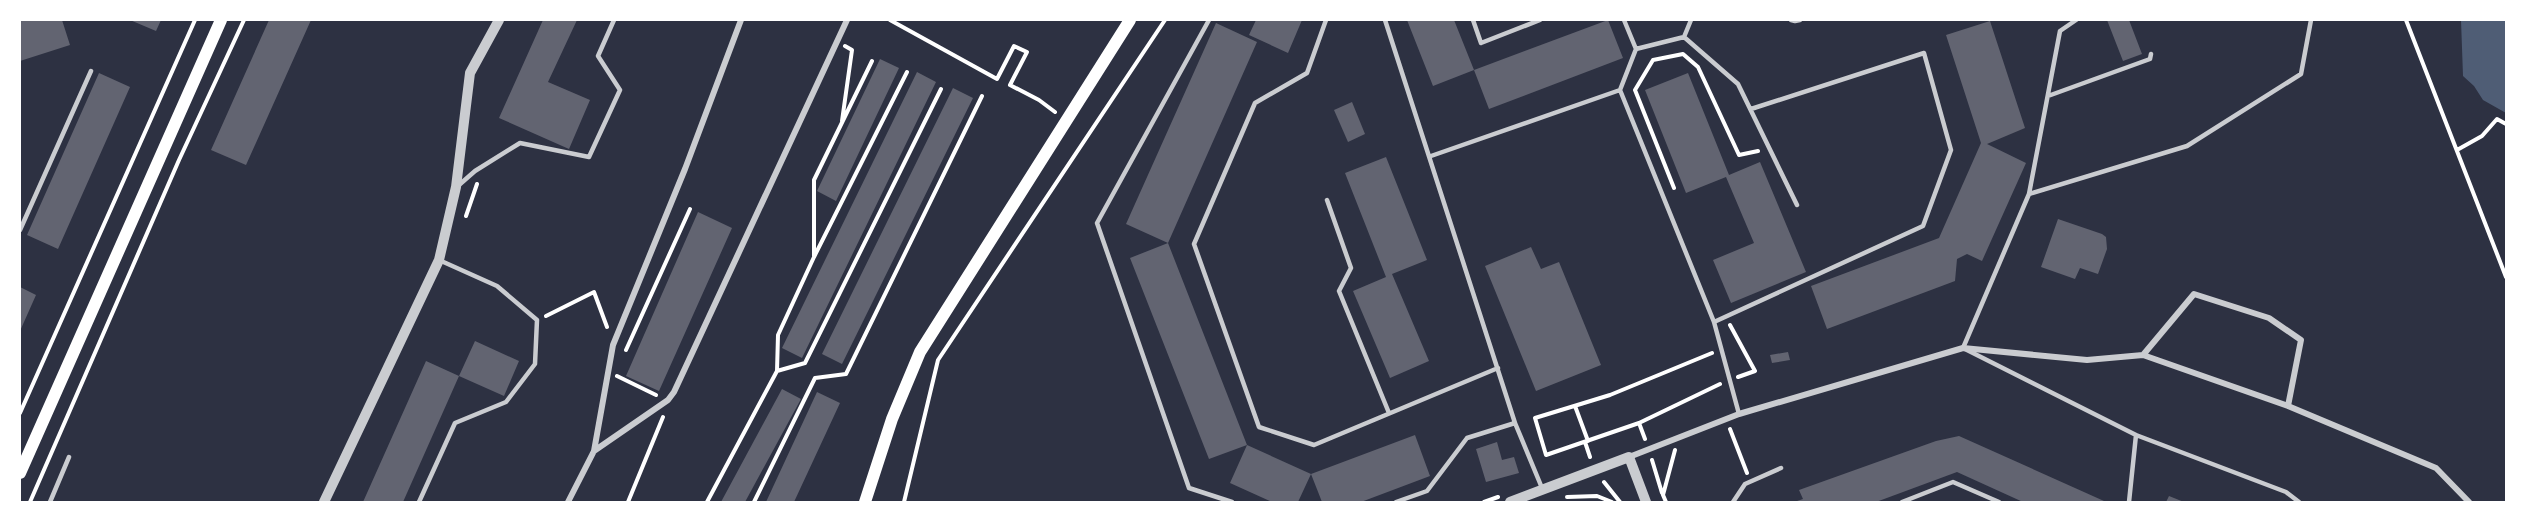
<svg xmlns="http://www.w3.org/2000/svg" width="2526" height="522" viewBox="0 0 2526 522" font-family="'Nunito Sans',sans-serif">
<rect width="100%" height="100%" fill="#2d3142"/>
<path fill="#4f5d75" d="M2461,20H2506V113L2483,100L2474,86L2463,76Z"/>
<path fill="#626471" d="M20,20H62L70,45L20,61Z
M130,20H161L156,31Z
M269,20H311L246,165L211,150Z
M543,20H577L548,82L590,100L569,149L499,118Z
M1256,20H1302L1288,53L1249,35Z
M1407,20H1454L1474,70L1433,86Z
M1608,20L1623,58L1489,109L1474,70Z
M2107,20H2129L2142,54L2123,61Z
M1990,21L2025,128L1987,144L2026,163L1982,261L1967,254L1957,259L1955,281L1827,329L1811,286L1939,238L1981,143L1946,35Z
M1216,23L1257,42L1168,243L1126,224Z
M880,59L899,68L836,201L817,191Z
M917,72L936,82L802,358L782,348Z
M99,73L130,87L58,249L27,235Z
M1688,73L1729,175L1760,162L1806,272L1731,303L1713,260L1754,243L1726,177L1686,193L1645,90Z
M953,88L973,98L842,364L822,354Z
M1352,102L1365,134L1348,142L1334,110Z
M1386,157L1427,260L1392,274L1429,361L1390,378L1353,291L1386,277L1345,173Z
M698,212L732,228L659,391L626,376Z
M2058,219L2102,234L2106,237L2107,249L2098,274L2080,268L2075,279L2041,267Z
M1168,243L1247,445L1311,474L1415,435L1430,476L1361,502H1322L1311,474L1298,502H1272L1230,483L1247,445L1209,459L1130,258Z
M1531,247L1541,269L1559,262L1601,365L1536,391L1485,266Z
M20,287L36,295L20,331Z
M475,341L519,361L504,396L459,376L403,502H363L426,361L459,376Z
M1788,352L1790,360L1772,363L1770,355Z
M782,389L801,399L745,502H721Z
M817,392L840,403L794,502H766Z
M1959,436L2104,501L2023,502L1957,472L1876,502H1794L1803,499L1799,490L1936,441Z
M1497,442L1502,460L1514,457L1519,473L1486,482L1476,449Z
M2169,496L2184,502H2166Z"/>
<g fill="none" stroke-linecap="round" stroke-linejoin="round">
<path stroke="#fff" stroke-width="4" d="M890,20L997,79L1014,46L1027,52L1010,85L1039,100L1055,112
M2406,20L2506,277
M842,121L852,50L845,46
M2457,150L2482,136L2497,119L2506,124
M1674,188L1635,90L1653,60L1683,54L1698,67L1739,155L1758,151
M466,216L477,184
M814,256V180L872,61
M546,316L594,292L607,327
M1730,325L1755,371L1738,377
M626,350L690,209
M1712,353L1610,395L1535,418L1546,455L1639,423L1720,384
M777,371L778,335L814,257L907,72
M617,376L656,395
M1575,406L1588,441
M20,413L195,20
M1639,423L1645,439
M1730,429L1747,473
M1585,442L1590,457
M1652,460L1662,493
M1604,482L1620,502
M1567,497L1597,496L1612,502
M30,502L179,160L244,20
M628,502L663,417
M707,502L777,371L805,363L941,89
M754,502L815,378L846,374L982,96
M904,502L938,360L1165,20
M1484,502L1498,497
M1666,502L1663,495L1675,450"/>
<path stroke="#caccd0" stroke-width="4.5" d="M1209,20L1097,223L1189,488L1232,502
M1326,20L1307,73L1255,103L1194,244L1259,427L1314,445L1498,368
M1385,20L1515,423L1542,488
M1473,20L1481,43L1540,20
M1624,20L1636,49
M1691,20L1684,37L1636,49L1620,90L1714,322L1739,414
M1791,20L1795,21L1800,20
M2076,20L2060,31L2029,194L1963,348L2136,435L2129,502
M1684,37L1738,84L1797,205
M2048,96L2150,59L2151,54
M1431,156L1620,90
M459,185L475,171L520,143L589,157L620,90L598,56L614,20
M2029,194L2187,146L2301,74L2311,20
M1327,200L1351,268L1339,291L1389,413
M20,230L91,71
M1714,322L1923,226L1951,150L1924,53L1751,109
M2136,435L2286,492L2299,502
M50,502L69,457
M419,502L455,423L506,402L535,364L537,320L497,286L439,260
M1396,502L1427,491L1467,438L1515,423
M1733,502L1745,484L1781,468
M1902,502L1953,482L1999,502"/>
<path stroke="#caccd0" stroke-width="6" d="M2143,355L2194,294L2269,318L2301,340L2288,406
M594,451L613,345L685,169L741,20
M1629,457L1739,414L1963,348L2087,360L2143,355L2288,406L2436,468L2469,502
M568,502L594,451L668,400L674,392L847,20"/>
<path stroke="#caccd0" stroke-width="10" d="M324,502L439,260L456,187L470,73L499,20
M1510,502L1629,457L1646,502"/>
<path stroke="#fff" stroke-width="12" d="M20,473L221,20
M865,502L892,419L920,352L1130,20"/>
</g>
<rect width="2526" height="522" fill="none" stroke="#ffffff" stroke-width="42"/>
</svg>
